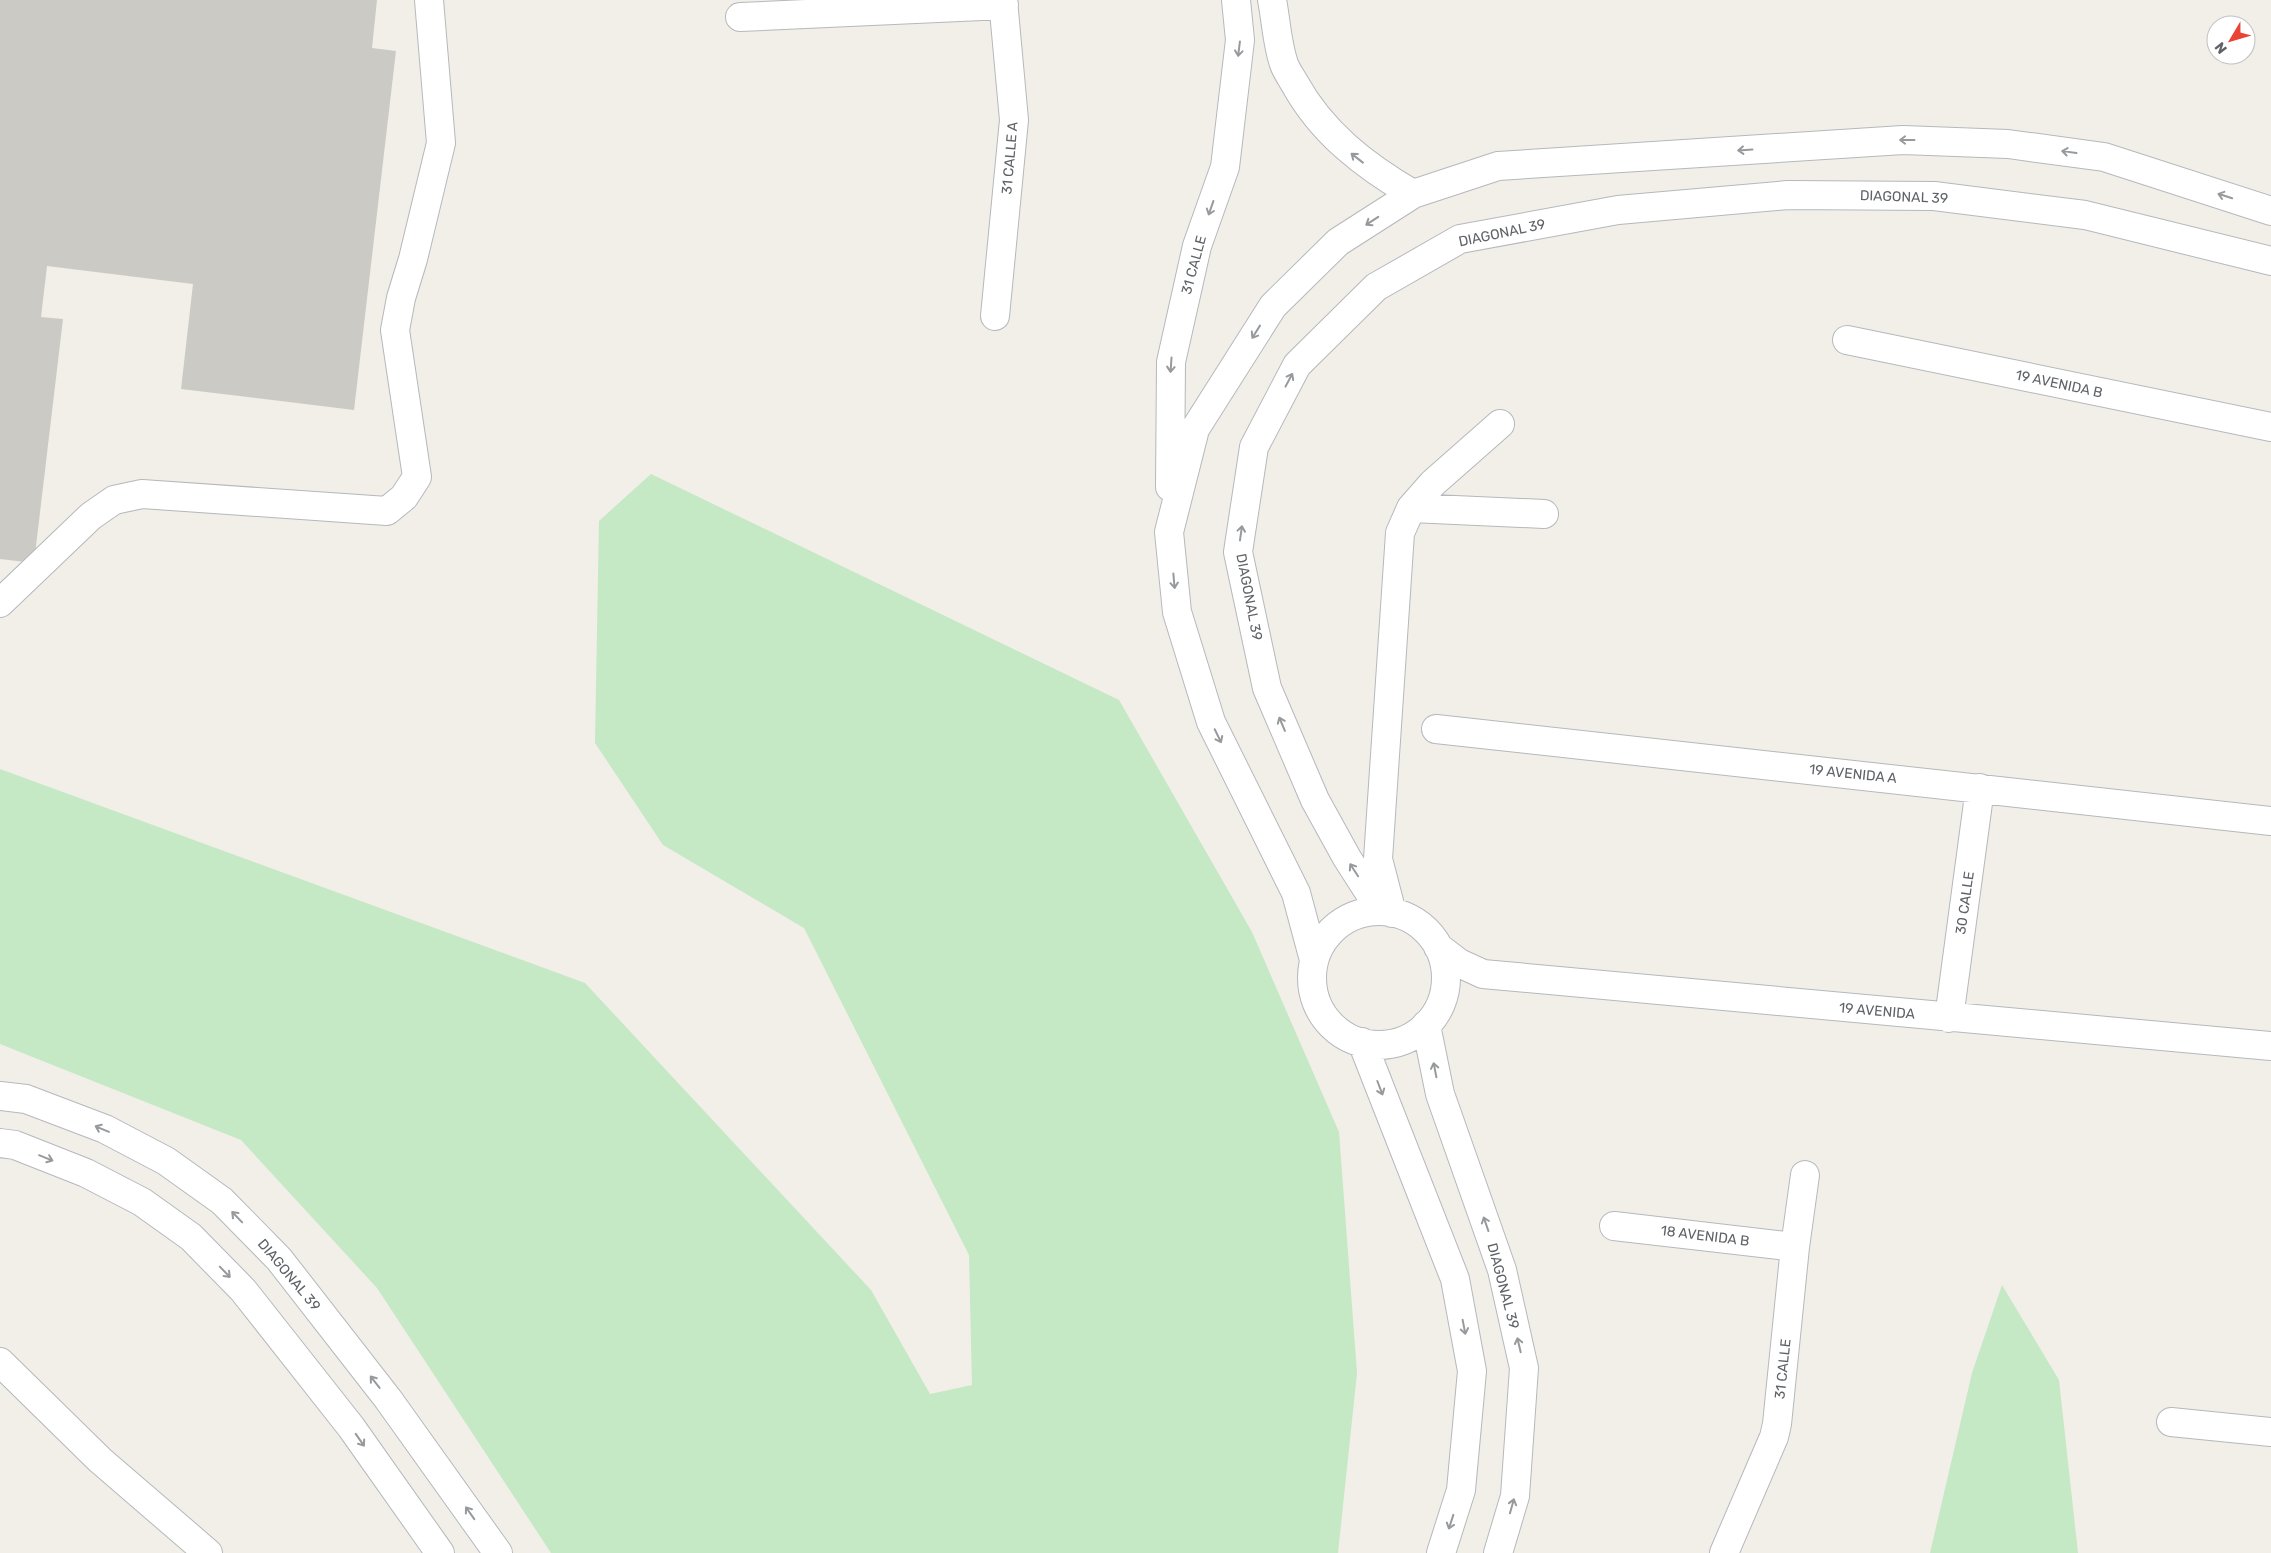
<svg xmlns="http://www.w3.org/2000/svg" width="2271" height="1553" viewBox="0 0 2271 1553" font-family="Rubik,sans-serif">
<rect width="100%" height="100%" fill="#f1efe8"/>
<path fill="#c5e8c5" d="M651,474L1119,700L1252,932L1339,1132L1357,1373L1338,1553H551L377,1288L241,1140L0,1044V769L585,983L871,1290L930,1394L972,1385L969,1255L804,928L663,845L595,743L599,521Z
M2002,1285L2059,1380L2078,1553H1930L1972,1373Z"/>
<path fill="#cccac5" d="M0,0H377L372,48L396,51L354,410L181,389L193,284L47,266L41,317L63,319L34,563L0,559Z"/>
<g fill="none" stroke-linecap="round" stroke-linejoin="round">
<defs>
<path id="minor" d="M1272,0C1276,20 1277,44 1284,64C1286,70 1291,77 1295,84C1322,133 1365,166 1413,194
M740,17L1004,5
M995,316L1014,120L1003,0
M1847,340L2271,427
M1170,487L1171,362L1197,246L1225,167L1240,40L1236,0
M1411,508L1544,514
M0,603L91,516L114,500L142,494L387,511L404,497L417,477L395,330L401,298L413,259L441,143L429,0
M1436,729L2271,821
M1381,911L1347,858L1315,800L1267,688L1238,552L1254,447L1297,365L1376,287L1460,239L1618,210L1788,195L1934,196L2085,215L2271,261
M1312 978a67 67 0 1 1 134 0a67 67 0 1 1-134 0Z
M1392,913L1378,859L1400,533L1411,508L1433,483L1500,424
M1438,947L1459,963L1483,974L2271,1046
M1314,960L1296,893L1211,722L1177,612L1169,532L1195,429L1273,306L1338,242L1413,194L1498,166L1903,140L2008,144L2104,157L2271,211
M1949,1018L1980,788
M1426,1025L1440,1094L1502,1270L1524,1368L1515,1496L1498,1553
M1362,1042L1455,1279L1472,1371L1461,1490L1441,1553
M0,1096L26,1099L105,1129L166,1161L222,1201L279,1259L388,1399L498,1553
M0,1143L15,1145L86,1173L142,1202L191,1237L243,1290L351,1427L440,1553
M1614,1226L1795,1247
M0,1362L100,1460L208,1553
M2171,1422L2271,1432
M1724,1553L1774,1437L1777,1424L1795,1247L1805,1175"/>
</defs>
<use href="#minor" stroke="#b5b8bc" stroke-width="30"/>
<use href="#minor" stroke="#fff" stroke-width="28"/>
</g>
<defs><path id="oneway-shaft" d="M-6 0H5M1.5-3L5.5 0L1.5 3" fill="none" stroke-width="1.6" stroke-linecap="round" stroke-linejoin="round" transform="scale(1.25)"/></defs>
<g stroke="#979a9d">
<use href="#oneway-shaft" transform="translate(1239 49) rotate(97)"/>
<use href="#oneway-shaft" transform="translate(1907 140) rotate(-180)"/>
<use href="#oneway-shaft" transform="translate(1745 150) rotate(176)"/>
<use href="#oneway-shaft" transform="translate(2069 152) rotate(-172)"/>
<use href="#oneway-shaft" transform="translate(1357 158) rotate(-142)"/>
<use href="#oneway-shaft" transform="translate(2225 196) rotate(-162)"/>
<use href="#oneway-shaft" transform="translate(1211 208) rotate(109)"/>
<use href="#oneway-shaft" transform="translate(1372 221) rotate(147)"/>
<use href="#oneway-shaft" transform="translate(1256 332) rotate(122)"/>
<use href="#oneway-shaft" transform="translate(1171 365) rotate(94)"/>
<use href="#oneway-shaft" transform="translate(1289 380) rotate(-62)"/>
<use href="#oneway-shaft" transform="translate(1241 533) rotate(-82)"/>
<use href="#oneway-shaft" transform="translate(1174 581) rotate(85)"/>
<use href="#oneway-shaft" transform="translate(1282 724) rotate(-113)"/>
<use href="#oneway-shaft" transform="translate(1218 736) rotate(64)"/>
<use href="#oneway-shaft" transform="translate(1354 870) rotate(-123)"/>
<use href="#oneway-shaft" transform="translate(1435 1070) rotate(-101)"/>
<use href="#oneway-shaft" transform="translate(1380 1088) rotate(69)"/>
<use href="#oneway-shaft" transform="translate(102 1129) rotate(-157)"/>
<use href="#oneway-shaft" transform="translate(46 1158) rotate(22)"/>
<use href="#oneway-shaft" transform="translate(237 1217) rotate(-134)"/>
<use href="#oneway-shaft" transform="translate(1486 1224) rotate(-109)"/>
<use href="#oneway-shaft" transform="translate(225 1272) rotate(46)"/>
<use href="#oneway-shaft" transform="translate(1464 1327) rotate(79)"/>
<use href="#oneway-shaft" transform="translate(1519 1345) rotate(-103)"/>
<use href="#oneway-shaft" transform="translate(375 1382) rotate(-128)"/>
<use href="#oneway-shaft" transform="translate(360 1440) rotate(55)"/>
<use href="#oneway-shaft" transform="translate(1512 1506) rotate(-74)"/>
<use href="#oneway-shaft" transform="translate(470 1513) rotate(-125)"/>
<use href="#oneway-shaft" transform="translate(1451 1522) rotate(108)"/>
</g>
<g text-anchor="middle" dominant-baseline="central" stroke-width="4" stroke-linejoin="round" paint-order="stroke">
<g font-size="14" fill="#5f6368" stroke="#fff">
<text transform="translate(1010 158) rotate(-85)">31 CALLE A</text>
<text transform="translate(1904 197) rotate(2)">DIAGONAL 39</text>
<text transform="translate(1502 233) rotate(-12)">DIAGONAL 39</text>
<text transform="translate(1194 265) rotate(-75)">31 CALLE</text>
<text transform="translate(2059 384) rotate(12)">19 AVENIDA B</text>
<text transform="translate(1249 597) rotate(79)">DIAGONAL 39</text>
<text transform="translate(1853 774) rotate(6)">19 AVENIDA A</text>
<text transform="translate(1965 903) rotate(-82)">30 CALLE</text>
<text transform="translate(1877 1011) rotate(5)">19 AVENIDA</text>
<text transform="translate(1705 1236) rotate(7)">18 AVENIDA B</text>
<text transform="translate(289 1275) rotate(50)">DIAGONAL 39</text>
<text transform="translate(1503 1286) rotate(75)">DIAGONAL 39</text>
<text transform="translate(1783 1369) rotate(-84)">31 CALLE</text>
</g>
</g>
<g transform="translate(2231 40) rotate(232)"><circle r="24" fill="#ffffff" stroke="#bfc1c3"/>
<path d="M0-4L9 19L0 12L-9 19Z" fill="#ea4335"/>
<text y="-8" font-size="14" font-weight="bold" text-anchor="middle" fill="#5f6368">N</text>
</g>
</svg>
